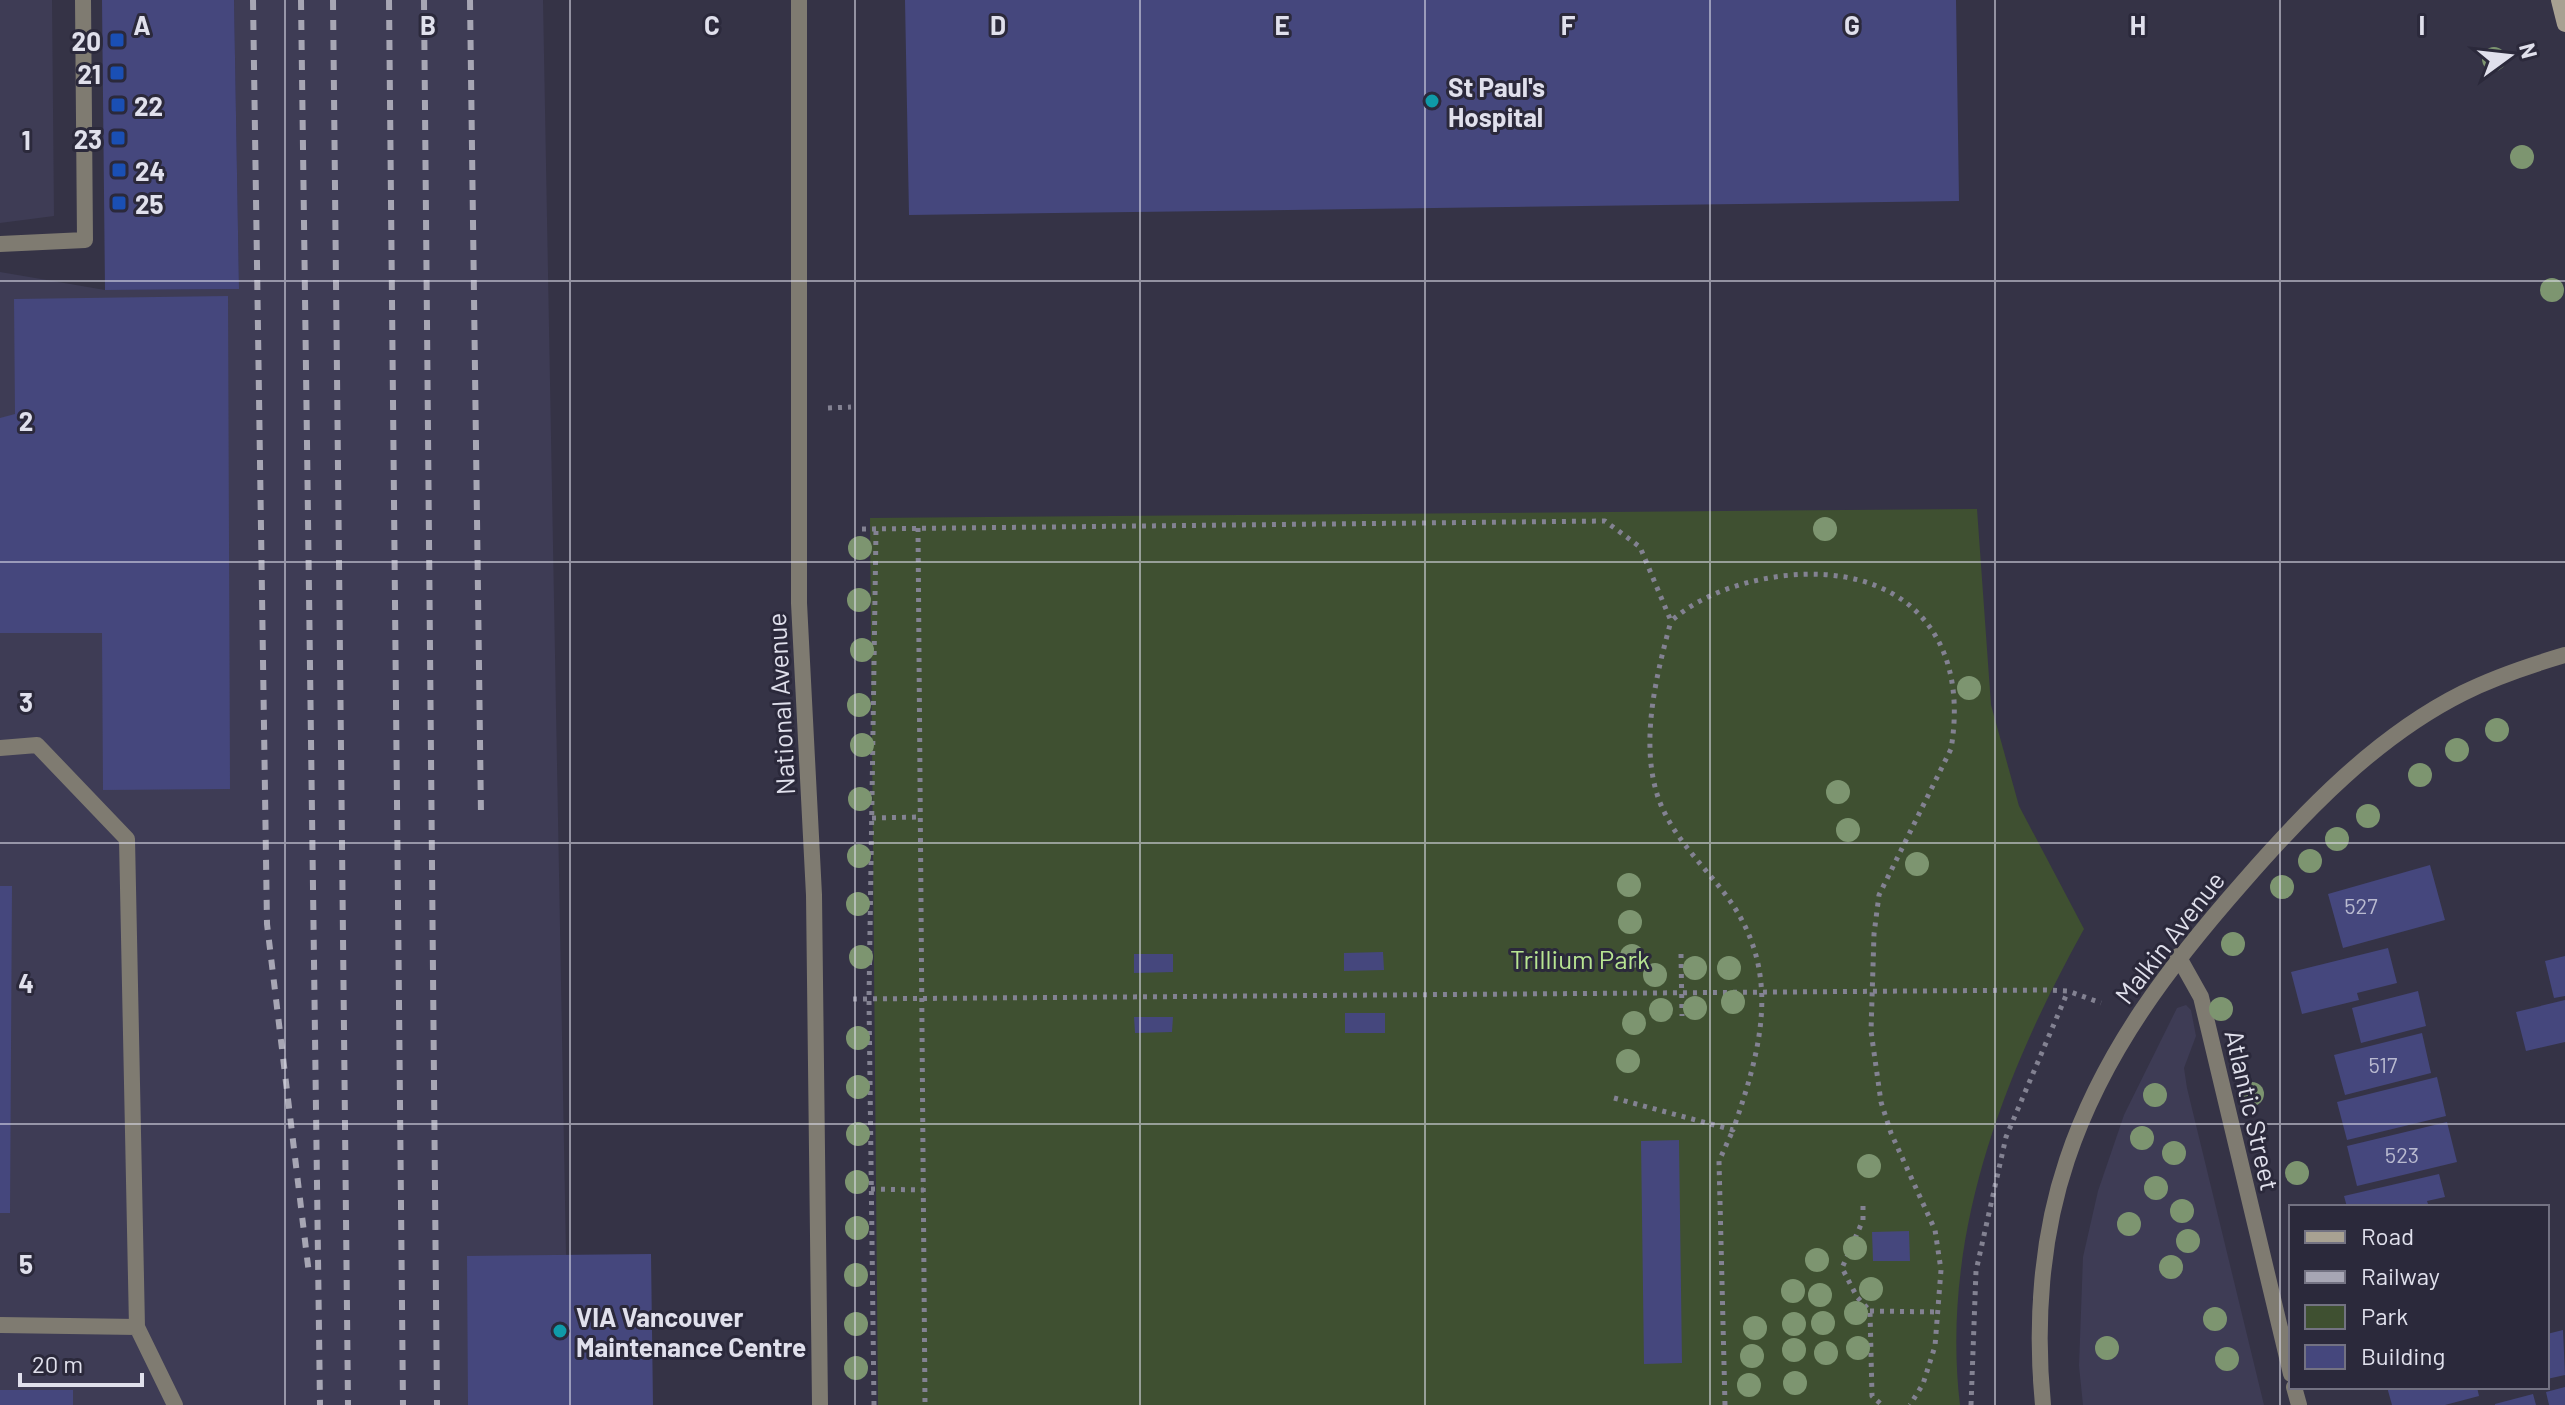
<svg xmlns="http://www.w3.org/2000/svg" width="2565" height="1405" viewBox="0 0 2565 1405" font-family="Barlow,sans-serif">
<rect width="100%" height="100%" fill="#353346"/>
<path fill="#3e3c55" d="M0,0H52L54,216L0,223Z
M234,0H543L566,1255L653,1405H0V272L105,290L239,289Z
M2186,1005L2191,1010L2196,1036L2184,1068L2187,1088L2264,1405H2083L2079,1366L2083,1257L2098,1191L2124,1115L2177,1008Z"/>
<path fill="#3f5031" d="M1977,509L1991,705L2019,806L2084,929C2004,1073 1940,1237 1960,1405H878L870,518Z"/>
<path fill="#45477d" d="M102,0H234L239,289L105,290Z
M905,0H1956L1959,201L909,215Z
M228,296L230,789L103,790L102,633H0V418L15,414L14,299Z
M2430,865L2445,920L2343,948L2328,894Z
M0,886H12L10,1213H0Z
M2388,948L2397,983L2357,993L2359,1000L2302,1014L2291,972Z
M1383,952L1384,970L1344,971V953Z
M1134,954H1173V972L1134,973Z
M2565,956V996L2554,998L2545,961Z
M2418,991L2426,1026L2361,1043L2352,1008Z
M2565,1000V1042L2526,1051L2516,1012Z
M1345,1013H1385V1033H1345Z
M1134,1017H1173L1172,1032L1135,1033Z
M2422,1033L2431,1073L2345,1095L2334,1055Z
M2437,1077L2446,1116L2347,1140L2337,1102Z
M2447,1122L2457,1162L2357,1186L2347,1146Z
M1679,1140L1682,1363L1644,1364L1641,1141Z
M2439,1174L2445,1197L2427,1201L2429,1207H2347L2344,1196Z
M1909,1231L1910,1261H1873L1872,1232Z
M651,1254L653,1405H468L467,1256Z
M2563,1330L2565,1375L2547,1379V1334Z
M2387,1387H2477L2479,1396L2445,1405H2392Z
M2565,1387V1405H2549L2546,1392Z
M0,1390H73V1405H0Z
M2533,1394L2536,1405H2495V1404Z"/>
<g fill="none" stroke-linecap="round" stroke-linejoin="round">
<path stroke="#838292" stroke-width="5" stroke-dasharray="4 6" stroke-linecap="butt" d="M828,408L851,407
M918,528L925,1405
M862,529L1605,521L1640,547L1671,621C1702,594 1743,581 1782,576C1899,562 1971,631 1951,749L1879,895L1874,934L1871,1031L1881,1102L1891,1133L1935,1230L1941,1270L1935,1346L1923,1384L1910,1405
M872,818L920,817
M1681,954L1682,1016
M853,999L2046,990L2068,991L2101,1003
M1614,1098L1733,1130C1762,1047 1783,970 1725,894C1702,864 1673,837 1659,800C1639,744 1656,676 1671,621
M871,1189L924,1190
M1863,1206V1220L1842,1268L1857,1297L1870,1311L1872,1396L1882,1405
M1870,1311L1940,1312
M874,1405L869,999L876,530
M1725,1405L1719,1161L1733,1130
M1971,1405L1976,1271L2006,1137L2068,991"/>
<path stroke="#7f7b71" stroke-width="16" d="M0,244L85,240L83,0
M0,748L37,745L127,839L137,1327L0,1325
M137,1327L175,1405"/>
<path stroke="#7f7b71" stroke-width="16" d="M799,0V603L814,895L820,1405
M2178,956L2201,997L2291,1374
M2294,1387L2299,1405
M2043,1405C2035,1324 2041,1237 2067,1160C2103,1052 2170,965 2244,881C2306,810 2377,736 2463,693C2495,677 2531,665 2565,655"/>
<path stroke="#a8a192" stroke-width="16" d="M2559,0L2565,24"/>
<path stroke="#a7a6b4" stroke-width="6" stroke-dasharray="10 10" stroke-linecap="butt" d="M253,0L267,924L309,1274
M301,0L320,1405
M333,0L348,1405
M389,0L403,1405
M424,0L437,1405
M470,0L481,815"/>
</g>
<g fill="#7d9570">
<circle cx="2494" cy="59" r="12"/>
<circle cx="2522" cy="157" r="12"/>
<circle cx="2552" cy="290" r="12"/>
<circle cx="1825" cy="529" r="12"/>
<circle cx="860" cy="548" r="12"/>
<circle cx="859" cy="600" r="12"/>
<circle cx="862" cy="650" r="12"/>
<circle cx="1969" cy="688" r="12"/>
<circle cx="859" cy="705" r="12"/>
<circle cx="2497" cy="730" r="12"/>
<circle cx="862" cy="745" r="12"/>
<circle cx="2457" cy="750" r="12"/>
<circle cx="2420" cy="775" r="12"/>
<circle cx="1838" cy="792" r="12"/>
<circle cx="860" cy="799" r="12"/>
<circle cx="2368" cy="816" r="12"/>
<circle cx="1848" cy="830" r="12"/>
<circle cx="2337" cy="839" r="12"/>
<circle cx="859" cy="856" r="12"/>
<circle cx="2310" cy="861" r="12"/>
<circle cx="1917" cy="864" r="12"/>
<circle cx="1629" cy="885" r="12"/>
<circle cx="2282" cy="887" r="12"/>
<circle cx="858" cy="904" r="12"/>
<circle cx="1630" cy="922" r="12"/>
<circle cx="2233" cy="944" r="12"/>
<circle cx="1632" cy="956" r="12"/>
<circle cx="861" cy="957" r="12"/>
<circle cx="1695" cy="968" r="12"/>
<circle cx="1729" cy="968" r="12"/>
<circle cx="1655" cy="975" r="12"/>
<circle cx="1733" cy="1002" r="12"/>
<circle cx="1695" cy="1008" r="12"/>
<circle cx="2221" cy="1009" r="12"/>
<circle cx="1661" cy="1010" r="12"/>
<circle cx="1634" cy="1023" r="12"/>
<circle cx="858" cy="1038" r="12"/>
<circle cx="1628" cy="1061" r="12"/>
<circle cx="858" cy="1087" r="12"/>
<circle cx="2252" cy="1094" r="12"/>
<circle cx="2155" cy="1095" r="12"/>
<circle cx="858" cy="1134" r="12"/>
<circle cx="2142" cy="1138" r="12"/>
<circle cx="2174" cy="1153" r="12"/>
<circle cx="1869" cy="1166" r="12"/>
<circle cx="2297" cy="1173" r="12"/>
<circle cx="857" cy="1182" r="12"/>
<circle cx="2156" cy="1188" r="12"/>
<circle cx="2182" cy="1211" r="12"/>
<circle cx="2129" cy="1224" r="12"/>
<circle cx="857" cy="1228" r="12"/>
<circle cx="2188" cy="1241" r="12"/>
<circle cx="1855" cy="1248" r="12"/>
<circle cx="1817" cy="1260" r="12"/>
<circle cx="2171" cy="1267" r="12"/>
<circle cx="856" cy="1275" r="12"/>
<circle cx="1871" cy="1289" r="12"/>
<circle cx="1793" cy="1291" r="12"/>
<circle cx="1820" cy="1295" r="12"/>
<circle cx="1856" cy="1313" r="12"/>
<circle cx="2215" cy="1319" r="12"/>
<circle cx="1823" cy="1323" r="12"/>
<circle cx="856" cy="1324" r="12"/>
<circle cx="1794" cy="1324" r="12"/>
<circle cx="1755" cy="1328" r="12"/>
<circle cx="1858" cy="1348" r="12"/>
<circle cx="2107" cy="1348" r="12"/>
<circle cx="1794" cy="1350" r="12"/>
<circle cx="1826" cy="1353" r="12"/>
<circle cx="1752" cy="1356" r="12"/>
<circle cx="2227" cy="1359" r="12"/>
<circle cx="856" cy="1368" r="12"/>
<circle cx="1795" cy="1383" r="12"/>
<circle cx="1749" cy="1385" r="12"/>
</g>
<path fill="none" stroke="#e0e0ec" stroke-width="2" stroke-opacity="0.55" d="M285,0V1405M570,0V1405M855,0V1405M1140,0V1405M1425,0V1405M1710,0V1405M1995,0V1405M2280,0V1405M0,281H2565M0,562H2565M0,843H2565M0,1124H2565"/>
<g fill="#1a4fb4" stroke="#2b293b" stroke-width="3">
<rect x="109" y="32" width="16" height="16" rx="4"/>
<rect x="109" y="65" width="16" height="16" rx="4"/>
<rect x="110" y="97" width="16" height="16" rx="4"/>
<rect x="110" y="130" width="16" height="16" rx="4"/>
<rect x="111" y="162" width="16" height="16" rx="4"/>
<rect x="111" y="195" width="16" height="16" rx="4"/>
</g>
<g fill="#0f9aa8" stroke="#2b293b" stroke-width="3">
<circle cx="1432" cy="101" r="8"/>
<circle cx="560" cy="1331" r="8"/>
</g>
<g text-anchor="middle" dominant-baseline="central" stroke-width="6" stroke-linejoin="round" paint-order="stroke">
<g font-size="22" fill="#b9bad0">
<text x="2361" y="905">527</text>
<text x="2383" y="1064">517</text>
<text x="2402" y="1154">523</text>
</g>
<g font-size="26" font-weight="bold" fill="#e0e0ec" stroke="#2b293b" text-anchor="start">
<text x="101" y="40" text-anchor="end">20</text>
<text x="101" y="73" text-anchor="end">21</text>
<text x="1448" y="86">St Paul's<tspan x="1448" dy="30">Hospital</tspan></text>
<text x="134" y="105">22</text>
<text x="102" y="138" text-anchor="end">23</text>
<text x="135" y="170">24</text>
<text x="135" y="203">25</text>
<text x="576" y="1316">VIA Vancouver<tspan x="576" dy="30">Maintenance Centre</tspan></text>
</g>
<g font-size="26" fill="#e0e0ec" stroke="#2b293b">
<text transform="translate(780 704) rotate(-93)">National Avenue</text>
<text transform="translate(2169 937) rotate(-52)">Malkin Avenue</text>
<text transform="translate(2253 1110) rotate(77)">Atlantic Street</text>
</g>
<g font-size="26" fill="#b8e592" stroke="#2b293b">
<text x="1580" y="958">Trillium Park</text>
</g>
</g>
<g font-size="26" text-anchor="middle" font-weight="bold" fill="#e0e0ec" stroke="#2b293b" stroke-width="6" stroke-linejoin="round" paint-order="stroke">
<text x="142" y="35">A</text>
<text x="428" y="35">B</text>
<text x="712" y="35">C</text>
<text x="998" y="35">D</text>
<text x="1282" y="35">E</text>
<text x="1568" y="35">F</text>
<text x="1852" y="35">G</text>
<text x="2138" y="35">H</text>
<text x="2422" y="35">I</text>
<text x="26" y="150">1</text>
<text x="26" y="431">2</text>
<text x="26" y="712">3</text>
<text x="26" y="993">4</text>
<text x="26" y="1274">5</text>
</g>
<rect x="2289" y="1205" width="260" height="184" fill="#2b293b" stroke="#737282" stroke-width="2"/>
<rect x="2305" y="1231" width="40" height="12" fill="#a8a192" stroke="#737282" stroke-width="2"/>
<text x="2361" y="1245" font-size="24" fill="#e0e0ec">Road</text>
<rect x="2305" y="1271" width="40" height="12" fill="#a7a6b4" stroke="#737282" stroke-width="2"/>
<text x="2361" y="1285" font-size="24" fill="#e0e0ec">Railway</text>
<rect x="2305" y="1305" width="40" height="24" fill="#3f5031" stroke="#737282" stroke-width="2"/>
<text x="2361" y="1325" font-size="24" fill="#e0e0ec">Park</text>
<rect x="2305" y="1345" width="40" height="24" fill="#45477d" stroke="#737282" stroke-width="2"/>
<text x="2361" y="1365" font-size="24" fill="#e0e0ec">Building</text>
<g transform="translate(2509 56) rotate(75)" stroke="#2b293b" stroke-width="6" paint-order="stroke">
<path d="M0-6L14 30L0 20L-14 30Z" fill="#e0e0ec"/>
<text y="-12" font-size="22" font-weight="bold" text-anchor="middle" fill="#e0e0ec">N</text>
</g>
<path d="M20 1373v12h122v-12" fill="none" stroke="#e0e0ec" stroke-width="4"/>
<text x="32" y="1373" font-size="24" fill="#e0e0ec" stroke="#2b293b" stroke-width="6" paint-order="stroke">20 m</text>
</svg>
